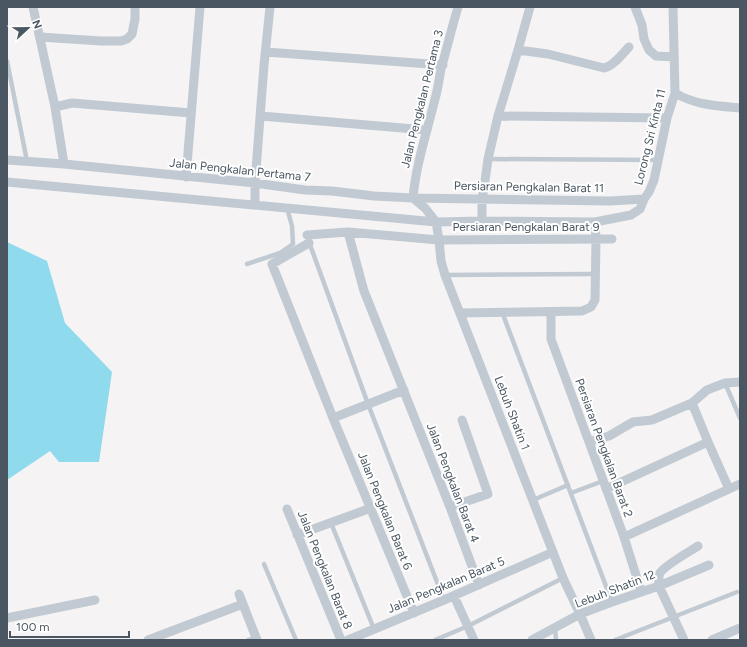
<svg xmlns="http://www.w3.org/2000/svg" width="747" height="647" viewBox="0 0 747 647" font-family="Figtree,sans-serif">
<rect width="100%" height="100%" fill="#f5f3f3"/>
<path fill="#90daee" d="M7,242L47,261L65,323L112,372L99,462H59L50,451L7,480Z"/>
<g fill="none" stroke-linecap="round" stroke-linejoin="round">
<path stroke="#c1cad2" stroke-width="4.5" d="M7,61L27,161
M488,159L658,160
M309,242L368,404L444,600
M247,264L280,253L293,244L292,226L287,208
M445,275L595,274
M502,312L612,602
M725,383L740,418
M571,493L603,481
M533,500L568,485
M331,523L374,629
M264,564L296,640
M555,628L556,640
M248,640L256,637
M435,640L468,626L563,578
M615,640L737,592"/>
<path stroke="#c1cad2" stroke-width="9" d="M33,7L55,107L64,164
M635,7L642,25L644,39L649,50L656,56L674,57
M40,37L101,41H121L127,39L132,34L135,19V7
M518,50L548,54L604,68C614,66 622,54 629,47
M266,52L443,65
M675,93C695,105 717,106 740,108
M55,107L72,103L191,113
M261,116L426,130
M498,116L667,118
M7,160L64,164L255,183L305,190L332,191L374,196L413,198L610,201L644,199
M186,177L200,7
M7,182L436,222L482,221L595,222L631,215L640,209L644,199L649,192L654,180L667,118L675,93L673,7
M413,198L425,208L436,222L439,240L441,261L445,275L563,578L580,614L591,640
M413,198C416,164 427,132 435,99C438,89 439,79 441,69C447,48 452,27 458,7
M255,205V183L264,65L270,7
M482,221V199L484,188L488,159L498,116L518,50L530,7
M348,232L364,291L450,507L479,585
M307,235L348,232L439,240L612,239
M309,243L272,264L333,418L414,613
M551,312V339L589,442L624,537L641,591
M460,313L582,311L591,307L595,300L596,239L595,222
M333,418L404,390
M589,442L609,436L633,422L652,420L692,403
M606,489L708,442
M729,489L708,442L692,403L707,390L725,383L740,382
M450,507L488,494L462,420
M287,509L341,640
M297,535L371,508
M624,537L740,484
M239,594L257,640
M454,596L474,640
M7,618L95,600
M148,640L243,604
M348,640L444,600L553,552
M532,640L580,614L612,602L659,586L709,565
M684,640L659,586C659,581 658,577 660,573C665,565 689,552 698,546
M712,640L740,628"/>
</g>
<g text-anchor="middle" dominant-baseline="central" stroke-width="4" stroke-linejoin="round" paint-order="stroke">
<g font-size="12" fill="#4a5661" stroke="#fff">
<text transform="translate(422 99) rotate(-76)">Jalan Pengkalan Pertama 3</text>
<text transform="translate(650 137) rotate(-76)">Lorong Sri Kinta 11</text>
<text transform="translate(240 170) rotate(6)">Jalan Pengkalan Pertama 7</text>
<text transform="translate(529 187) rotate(1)">Persiaran Pengkalan Barat 11</text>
<text x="526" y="227">Persiaran Pengkalan Barat 9</text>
<text transform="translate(512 413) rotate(69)">Lebuh Shatin 1</text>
<text transform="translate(604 448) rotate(70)">Persiaran Pengkalan Barat 2</text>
<text transform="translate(453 483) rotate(69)">Jalan Pengkalan Barat 4</text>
<text transform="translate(385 511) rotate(68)">Jalan Pengkalan Barat 6</text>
<text transform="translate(325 570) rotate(68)">Jalan Pengkalan Barat 8</text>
<text transform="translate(446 585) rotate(-23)">Jalan Pengkalan Barat 5</text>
<text transform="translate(615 589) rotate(-21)">Lebuh Shatin 12</text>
</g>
</g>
<rect width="747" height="647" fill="none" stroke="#4a5661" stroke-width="16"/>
<g transform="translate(28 28) rotate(68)" stroke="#ffffff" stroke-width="3" paint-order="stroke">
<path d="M0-3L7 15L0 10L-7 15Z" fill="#4a5661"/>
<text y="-6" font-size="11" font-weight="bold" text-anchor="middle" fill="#4a5661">N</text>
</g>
<path d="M10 631v6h119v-6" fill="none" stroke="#4a5661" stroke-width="2"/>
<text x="16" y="631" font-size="12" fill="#4a5661" stroke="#ffffff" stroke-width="3" paint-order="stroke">100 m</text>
</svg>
